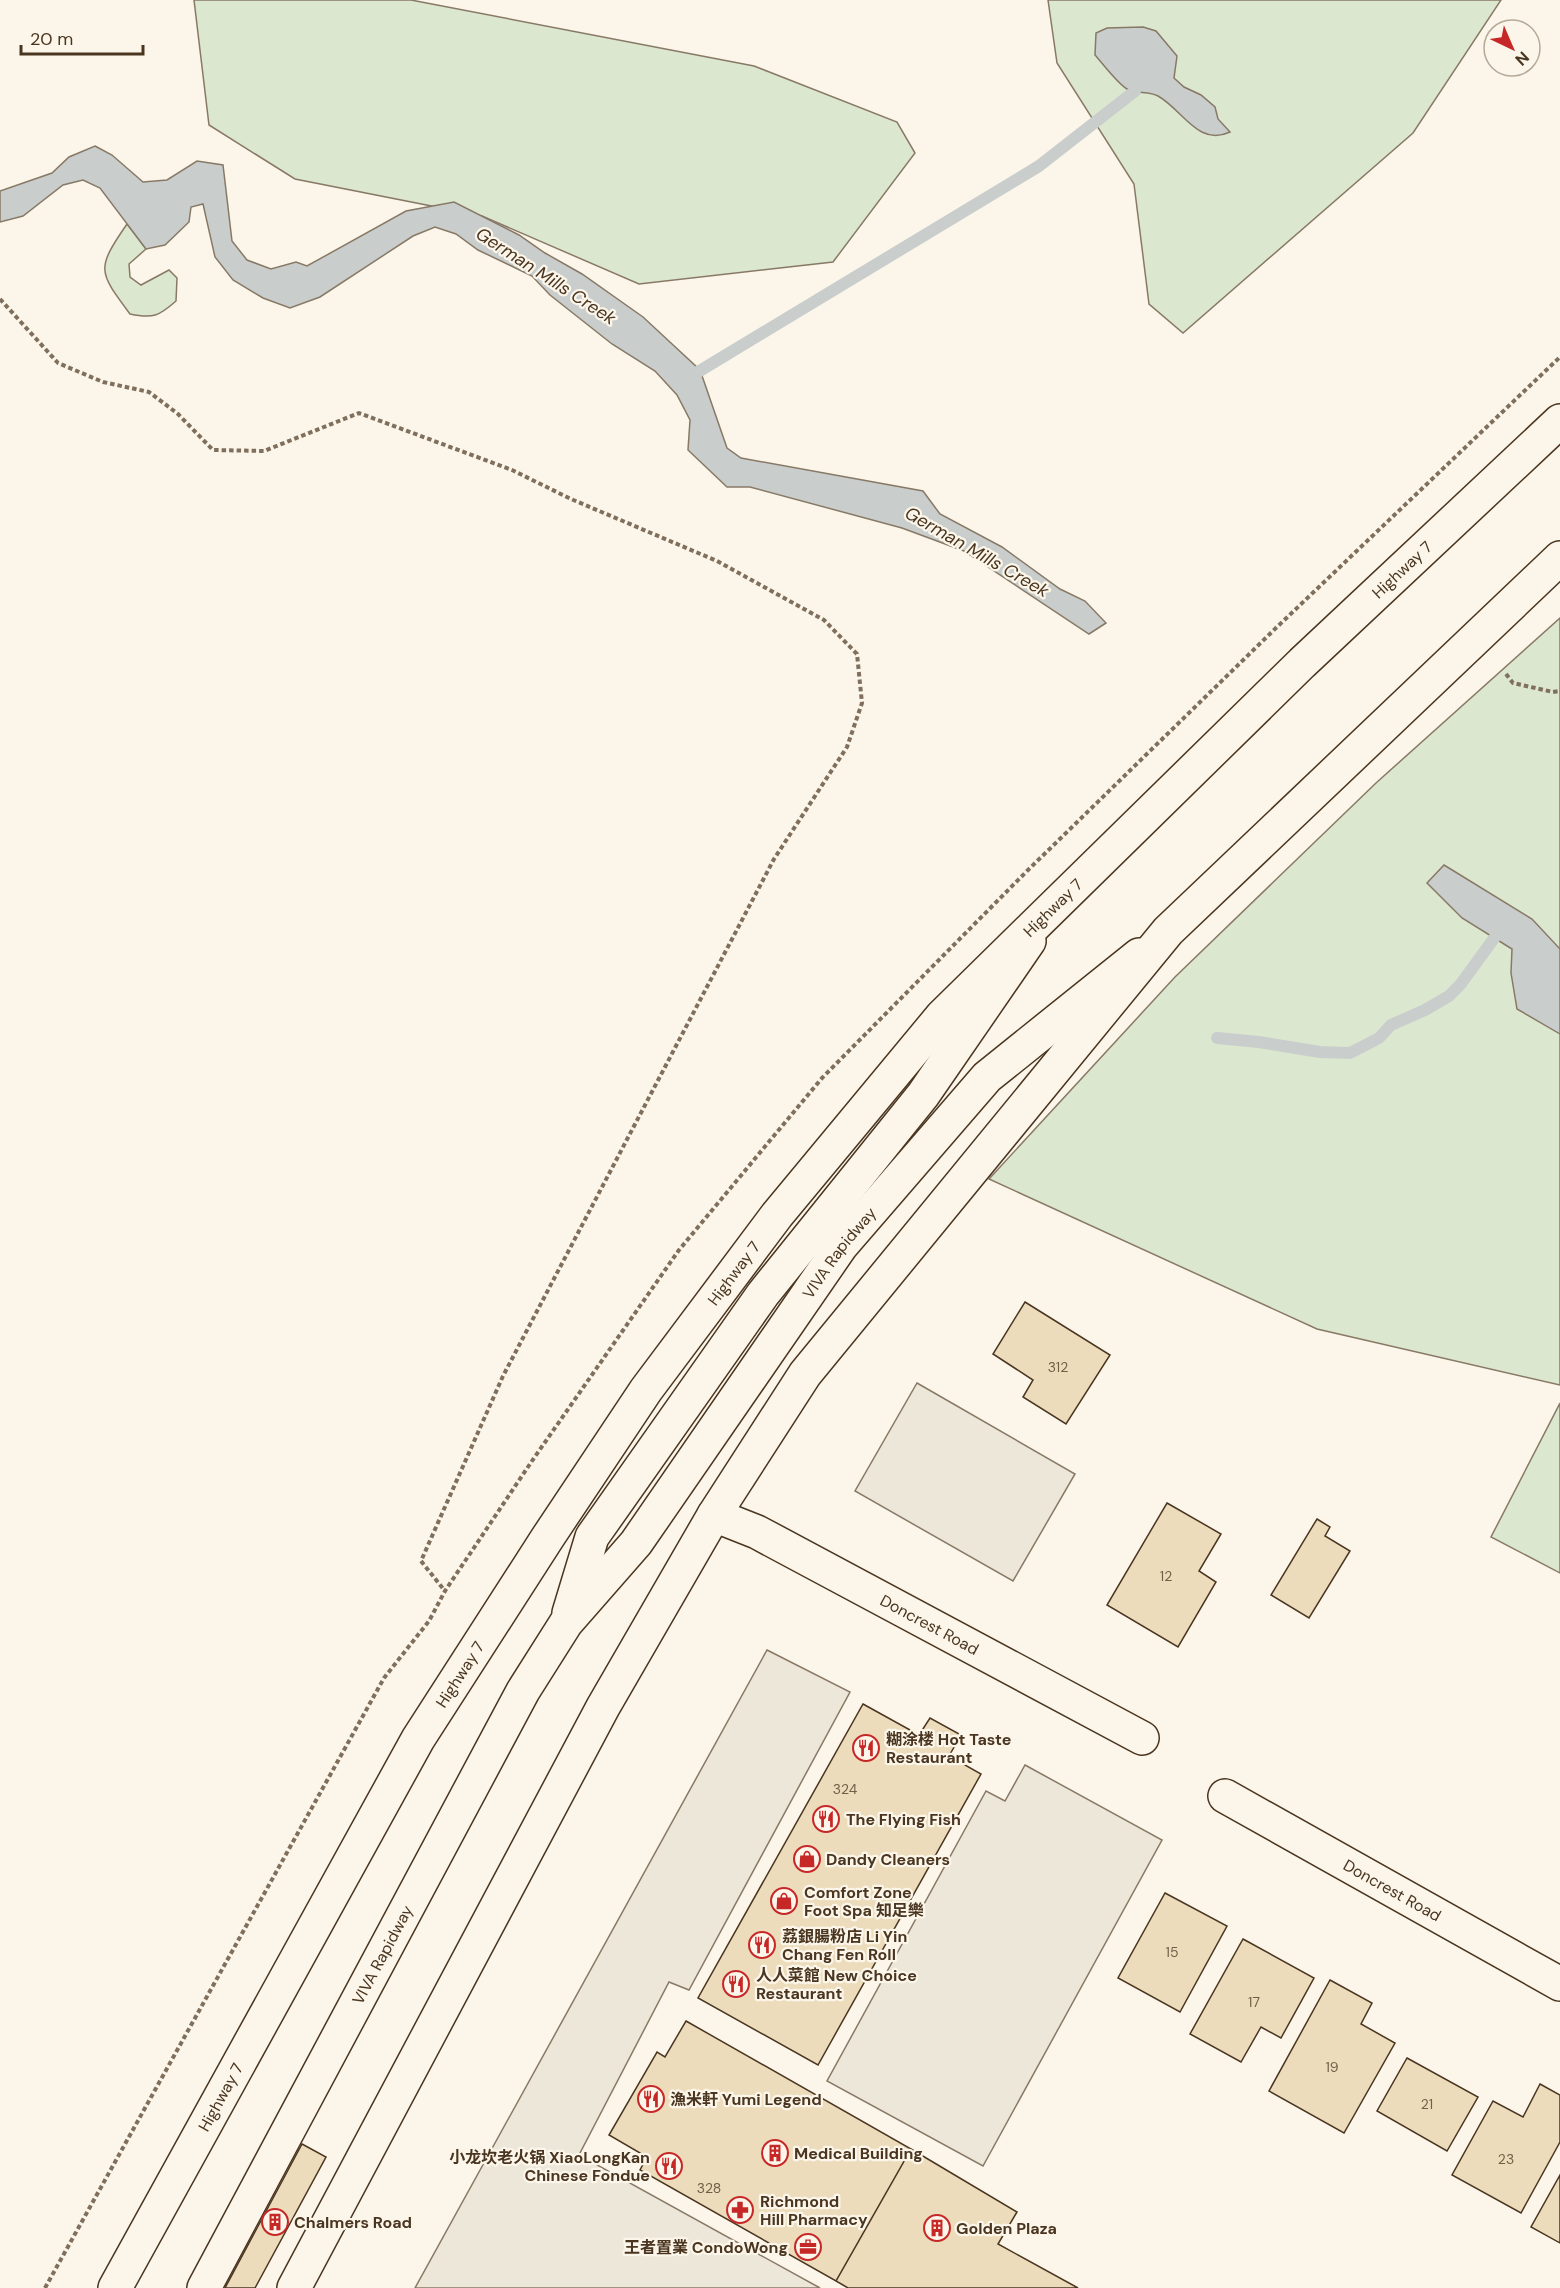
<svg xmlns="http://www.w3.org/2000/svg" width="1560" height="2288" viewBox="0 0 1560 2288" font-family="'DM Sans','Noto Sans SC',sans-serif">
<rect width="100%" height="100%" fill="#fbf6e9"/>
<path fill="#dce7d0" stroke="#887966" stroke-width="1.5" d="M194,0H411L754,66L897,122L915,153L833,262L639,284L482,216L295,179L209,125Z
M1048,0H1501L1413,133L1183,333L1149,304L1134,184L1057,63Z
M127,224L146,249L129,264L130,277L141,285L169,270L177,278L176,301C159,316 153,319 130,314C98,271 96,269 127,224Z
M1560,618V1385L1317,1329L989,1179L1175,977L1376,783Z
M1560,1403V1573L1491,1537Z"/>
<path fill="#ede7d9" stroke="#887966" stroke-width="1.5" d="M917,1383L1075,1474L1013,1581L855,1491Z
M767,1650L850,1692L689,1990L669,1982L579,2155L820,2288H415Z
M1025,1765L1162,1840L983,2166L827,2081L986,1791L1005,1801Z"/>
<path fill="#c9cecd" stroke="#887966" stroke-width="1.5" d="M1143,27L1156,31L1177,56L1174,78L1184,87L1201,95L1215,107L1218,119L1230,132C1198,147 1183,110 1158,96C1149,91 1135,94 1127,89C1117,83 1103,64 1095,55L1096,33L1107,28Z
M95,146L112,155L143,182L167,180L197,161L223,165L232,241L247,260L271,269L296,262L307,266L406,211L454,202L519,235L545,253L582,274L643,317L700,370L727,448L741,458L923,491L940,514L1002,547L1060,589L1085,601L1106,623L1089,634L964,551L902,528L750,487H727L688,450L690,420L677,395L655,371L612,344L550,295L532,276L478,250L456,234L435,227L413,236L320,297L290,308L263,298L233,280L215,257L203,204L191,207L189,222L165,245L146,249L100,188L83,180L63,185L23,216L0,222V191L52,173L69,157Z
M1444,865L1532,919L1560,949V1034L1517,1009L1511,973L1512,949L1462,918L1427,883Z"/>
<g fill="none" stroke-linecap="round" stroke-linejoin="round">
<path stroke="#c9cecd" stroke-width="12" d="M688,378L1039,166L1135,91
M1217,1038L1259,1042L1320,1052L1350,1053L1379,1038L1391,1025L1425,1010L1449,996L1460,985L1503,926"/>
</g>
<path fill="#ecdcbc" stroke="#4a3520" stroke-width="1.5" d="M1025,1302L1110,1355L1066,1424L1023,1397L1033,1380L993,1354Z
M1167,1503L1221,1534L1199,1571L1216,1582L1178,1647L1107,1605Z
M1317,1519L1330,1527L1325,1536L1350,1551L1309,1618L1271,1595Z
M863,1704L919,1735L930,1718L961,1735L949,1756L981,1774L818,2065L698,1998Z
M1165,1893L1227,1926L1180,2012L1118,1978Z
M1243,1939L1314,1978L1281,2038L1261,2027L1241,2062L1190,2034Z
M1330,1980L1372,2003L1361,2024L1395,2043L1344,2133L1269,2091Z
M686,2021L911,2149L836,2281L640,2170L647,2157L609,2135L657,2052L665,2057Z
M1407,2058L1478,2097L1447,2151L1377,2111Z
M1540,2084L1560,2095V2142L1521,2213L1452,2175L1493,2101L1523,2117Z
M302,2144L326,2157L255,2288H225Z
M911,2149L1017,2212L998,2244L1078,2288H848L836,2281Z
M1560,2175V2243L1531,2227Z"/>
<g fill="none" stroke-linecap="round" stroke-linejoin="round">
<defs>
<g id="minor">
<path id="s1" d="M714,1515L757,1532L1142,1738"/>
<path d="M569,1613L592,1537L763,1294L923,1095L1029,941"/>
<path id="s2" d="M1225,1796L1560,1984"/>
<path id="s3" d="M204,2288L523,1691L566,1623L636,1543L841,1246L987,1077L1139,955"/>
</g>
<g id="major">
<path id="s4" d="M115,2288L418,1739L548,1537L646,1390L777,1215L942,1016L1302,663L1560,421"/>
<path d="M294,2288L603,1707L714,1515L805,1374L1168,931L1560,558"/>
</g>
</defs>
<use href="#minor" stroke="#4a3520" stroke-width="36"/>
<use href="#major" stroke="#4a3520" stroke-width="36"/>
<path stroke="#7f6f5c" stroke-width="4" stroke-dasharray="4.5 3" stroke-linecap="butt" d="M0,299L58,363L103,382L149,392L178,414L213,450L264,451L359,413L512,470L571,499L717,561L824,620L857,654L862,703L847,747L774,859L503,1376L421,1561L445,1591
M1506,674L1513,683L1553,692L1560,691
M45,2288L384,1678L429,1621L445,1591L534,1458L679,1250L822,1078L1027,871L1277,627L1560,357"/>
<use href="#minor" stroke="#fbf6e9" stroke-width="33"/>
<use href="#major" stroke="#fbf6e9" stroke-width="33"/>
</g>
<defs>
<symbol id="restaurant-ring" viewBox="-11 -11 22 22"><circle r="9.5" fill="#fbf6e9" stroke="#c62828" stroke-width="1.5"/><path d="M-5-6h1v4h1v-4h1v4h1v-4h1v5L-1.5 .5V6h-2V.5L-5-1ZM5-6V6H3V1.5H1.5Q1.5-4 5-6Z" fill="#c62828"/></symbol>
<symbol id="shop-ring" viewBox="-11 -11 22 22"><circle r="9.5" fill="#fbf6e9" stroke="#c62828" stroke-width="1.5"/><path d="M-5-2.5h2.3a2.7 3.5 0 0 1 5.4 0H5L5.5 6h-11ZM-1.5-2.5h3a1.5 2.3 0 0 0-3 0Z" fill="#c62828"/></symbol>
<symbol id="building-ring" viewBox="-11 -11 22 22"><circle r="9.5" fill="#fbf6e9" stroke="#c62828" stroke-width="1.5"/><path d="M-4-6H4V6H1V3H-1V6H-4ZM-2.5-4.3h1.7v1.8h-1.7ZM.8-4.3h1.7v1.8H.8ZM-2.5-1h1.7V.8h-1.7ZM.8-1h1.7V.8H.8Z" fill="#c62828"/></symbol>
<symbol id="pharmacy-ring" viewBox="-11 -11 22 22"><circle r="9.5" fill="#fbf6e9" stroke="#c62828" stroke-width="1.5"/><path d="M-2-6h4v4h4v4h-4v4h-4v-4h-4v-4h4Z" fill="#c62828"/></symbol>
<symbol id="office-ring" viewBox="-11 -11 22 22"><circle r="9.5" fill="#fbf6e9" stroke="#c62828" stroke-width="1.5"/><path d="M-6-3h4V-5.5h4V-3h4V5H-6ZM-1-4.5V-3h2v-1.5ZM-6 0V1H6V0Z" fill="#c62828"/></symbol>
</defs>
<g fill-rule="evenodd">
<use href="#restaurant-ring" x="851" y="1733" width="30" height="30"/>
<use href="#restaurant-ring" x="811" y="1804" width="30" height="30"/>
<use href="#shop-ring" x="792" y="1844" width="30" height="30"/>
<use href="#shop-ring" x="769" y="1886" width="30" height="30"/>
<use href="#restaurant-ring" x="747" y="1930" width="30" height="30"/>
<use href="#restaurant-ring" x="721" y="1969" width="30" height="30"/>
<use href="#restaurant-ring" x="636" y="2084" width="30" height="30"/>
<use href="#building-ring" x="760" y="2138" width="30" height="30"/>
<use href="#restaurant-ring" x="654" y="2151" width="30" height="30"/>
<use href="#pharmacy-ring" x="725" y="2195" width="30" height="30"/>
<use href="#building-ring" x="260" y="2207" width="30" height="30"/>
<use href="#building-ring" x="922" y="2213" width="30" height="30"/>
<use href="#office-ring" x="793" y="2232" width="30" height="30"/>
</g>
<g text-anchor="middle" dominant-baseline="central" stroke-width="4.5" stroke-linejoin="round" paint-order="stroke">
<g font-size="14" fill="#725f47">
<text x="1058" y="1367">312</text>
<text x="1166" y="1576">12</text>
<text x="845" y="1789">324</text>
<text x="1172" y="1952">15</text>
<text x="1254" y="2002">17</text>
<text x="1332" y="2067">19</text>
<text x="1427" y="2104">21</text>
<text x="1506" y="2159">23</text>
<text x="709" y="2188">328</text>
</g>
<g font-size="16" fill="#4a3520" stroke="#fbf6e9">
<text stroke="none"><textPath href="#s4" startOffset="2162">Highway 7</textPath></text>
<text stroke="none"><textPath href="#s4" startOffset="1676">Highway 7</textPath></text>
<text stroke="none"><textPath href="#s3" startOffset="1218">VIVA Rapidway</textPath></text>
<text stroke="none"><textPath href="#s4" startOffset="1190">Highway 7</textPath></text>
<text stroke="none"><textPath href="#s1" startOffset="242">Doncrest Road</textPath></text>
<text stroke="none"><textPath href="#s4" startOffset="704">Highway 7</textPath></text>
<text stroke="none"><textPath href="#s2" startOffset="192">Doncrest Road</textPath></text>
<text stroke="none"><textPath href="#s3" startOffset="378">VIVA Rapidway</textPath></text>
<text stroke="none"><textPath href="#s4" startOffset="218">Highway 7</textPath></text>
</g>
<g font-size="16" font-weight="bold" fill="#4a3520" stroke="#fbf6e9" text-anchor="start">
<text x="886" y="1739">糊涂楼 Hot Taste<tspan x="886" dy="18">Restaurant</tspan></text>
<text x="846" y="1819">The Flying Fish</text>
<text x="826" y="1859">Dandy Cleaners</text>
<text x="804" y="1892">Comfort Zone<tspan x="804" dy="18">Foot Spa 知足樂</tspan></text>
<text x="782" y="1936">荔銀腸粉店 Li Yin<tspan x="782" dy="18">Chang Fen Roll</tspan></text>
<text x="756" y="1975">人人菜館 New Choice<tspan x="756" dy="18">Restaurant</tspan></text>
<text x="670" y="2099">漁米軒 Yumi Legend</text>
<text x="794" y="2153">Medical Building</text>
<text x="650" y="2157" text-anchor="end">小龙坎老火锅 XiaoLongKan<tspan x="650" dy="18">Chinese Fondue</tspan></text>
<text x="760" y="2201">Richmond<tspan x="760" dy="18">Hill Pharmacy</tspan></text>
<text x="294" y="2222">Chalmers Road</text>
<text x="956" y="2228">Golden Plaza</text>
<text x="788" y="2247" text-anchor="end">王者置業 CondoWong</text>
</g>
<g font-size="18" font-style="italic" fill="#4a3520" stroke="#fbf6e9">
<text transform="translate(546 276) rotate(33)">German Mills Creek</text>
<text transform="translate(977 552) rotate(30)">German Mills Creek</text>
</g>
</g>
<g transform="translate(1512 48) rotate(136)"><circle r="28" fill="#fbf6e9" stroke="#b4a999" stroke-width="1.5"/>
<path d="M0-4.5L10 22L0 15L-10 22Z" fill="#c62828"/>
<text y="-9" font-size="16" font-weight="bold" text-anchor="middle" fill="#4a3520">N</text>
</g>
<path d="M21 45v9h122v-9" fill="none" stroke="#4a3520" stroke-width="3"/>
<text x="30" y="45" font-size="18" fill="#4a3520" stroke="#fbf6e9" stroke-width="4.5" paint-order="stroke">20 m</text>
</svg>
